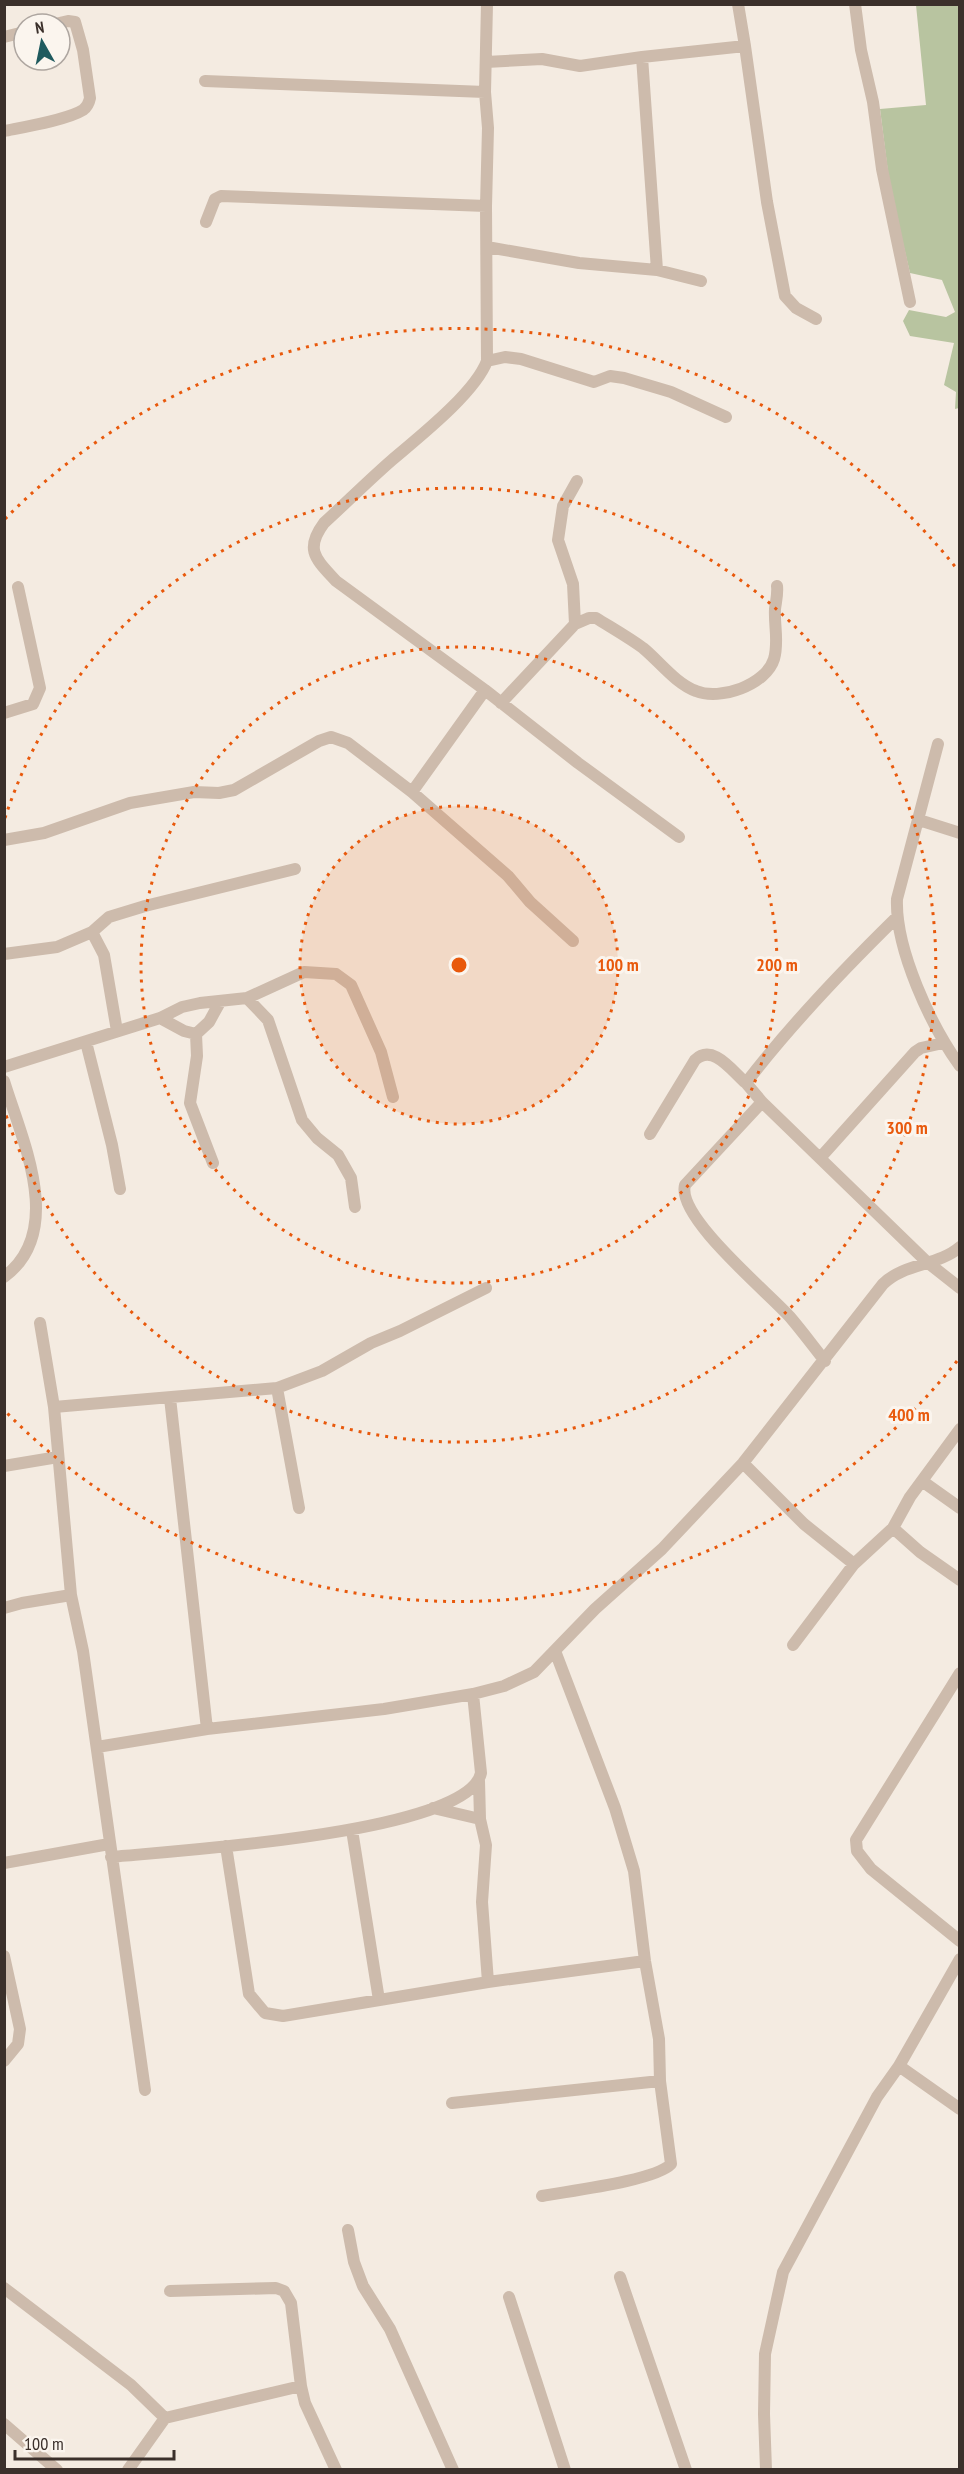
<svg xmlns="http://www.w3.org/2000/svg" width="964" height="2474" viewBox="0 0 964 2474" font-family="'PT Sans Narrow',sans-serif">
<rect width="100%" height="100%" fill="#f4ebe1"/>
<path fill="#b8c4a0" d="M916,5H959V408L955,409L956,392L944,385L954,343L910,336L903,321L909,310L946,317L955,312L942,280L910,273L890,188L880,109L926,105Z"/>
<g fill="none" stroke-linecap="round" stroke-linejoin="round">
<path stroke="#cdbbac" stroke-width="12" d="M738,4L745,46
M855,4L861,50L873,102L882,169L910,302
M4,37L24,32
M642,57L657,270L701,281
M486,62L542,59L580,66L642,57L745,46L767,202L785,296L796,308L816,319
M205,81L485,92
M4,131C24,127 67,120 83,110C87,107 89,103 90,98L83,50L75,22L68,21L55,24
M206,222L215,199L221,196L486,206
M487,247L579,263L657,270
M487,361L505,357L521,359L594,382L610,376L624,378L671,392L726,417
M575,624L573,584L558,540L563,506L577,481
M485,690L578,763L679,837
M501,703L575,624L589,618H596C612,628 628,637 643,648C659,661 676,684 696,691C720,701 766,685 774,659C779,642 774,626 775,609C776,601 778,594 777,586
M4,713L33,704L40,688L18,587
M938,744L897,899C895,949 931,1026 960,1066
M412,792L485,690L336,581C316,559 304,550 324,523C347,502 369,480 392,460C419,437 475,393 487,361L486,206L488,128L485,92L487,4
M919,820L960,833
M4,840L44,833L130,803L194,792L219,793L234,790L319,741L331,737L348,743L412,792L508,876L530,902L573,941
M896,918C843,970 791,1024 746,1083L762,1102L927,1262L960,1288
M4,954L57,947L92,932
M247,998L268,1020L302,1120L317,1138L338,1155L351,1178L355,1207
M160,1018L184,1031L196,1034L197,1056L190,1103L213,1163
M117,1031L104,955L92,932L109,917L145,906L295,869
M196,1034L209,1022L220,1002
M86,1042L112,1145L120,1189
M4,1067L160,1018L182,1007L200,1003L247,998L304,972L336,974L351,985L381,1052L393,1097
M4,1081C22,1140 66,1231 4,1277
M762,1102L685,1185C676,1217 769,1293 790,1317C802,1331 813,1346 825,1361
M650,1134L695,1060C713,1043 732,1071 746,1083
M820,1158L915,1052L921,1048L943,1043
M40,1323L54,1407L71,1595
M277,1388L299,1508
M170,1398L207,1729
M54,1407L277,1388L322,1371L371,1343L400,1331L486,1288
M743,1463L804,1524L854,1564
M4,1466L58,1457
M922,1481L960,1508
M893,1528L910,1497L960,1429
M4,1608L22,1603L71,1595L83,1651L145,2090
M793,1645L854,1564L893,1528L920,1552L960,1580
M960,1673L856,1840L857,1851L871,1869L960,1941
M97,1747L207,1729L384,1709L473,1694L504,1686L534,1672L595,1609L662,1549L743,1463L883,1284C904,1263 938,1266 960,1247
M479,1781L480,1819L486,1845L482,1902L488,1982
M433,1808L480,1819
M352,1830L379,2000
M226,1846L249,1994L265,2013L283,2016L488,1982L645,1961
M111,1857C170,1851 468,1834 481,1773L473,1694
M4,1863L109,1844
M4,1956L20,2029L18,2044L4,2061
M899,2066L960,2109
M452,2103L660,2081
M542,2196C568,2191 655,2181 671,2164L660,2081L659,2039L645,1961L634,1871L615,1808L555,1651
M348,2230L354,2262L363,2286L390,2329L453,2470
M620,2277L686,2470
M4,2288L131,2385L165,2418
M170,2291L276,2288L284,2291L291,2303L301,2386L305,2403L336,2470
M509,2297L565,2470
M4,2424L57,2470
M128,2470L165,2418L301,2386
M766,2470L764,2414L765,2354L783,2272L877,2097L899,2066L960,1959"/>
</g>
<circle cx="459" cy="965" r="159" fill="#e8590c" fill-opacity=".12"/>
<g fill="none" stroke="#e8590c" stroke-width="3" stroke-dasharray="3 6">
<circle cx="459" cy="965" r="159"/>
<circle cx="459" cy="965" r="318"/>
<path d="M5 818A477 477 0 1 1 5 1112"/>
<path d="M957 1361A636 636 0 0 1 5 1411M5 519A636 636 0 0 1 957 569"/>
</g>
<circle cx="459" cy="965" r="9" fill="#e8590c" stroke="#fbf5ee" stroke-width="3"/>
<g font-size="18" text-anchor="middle" font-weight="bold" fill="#e8590c" stroke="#fbf5ee" stroke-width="6" stroke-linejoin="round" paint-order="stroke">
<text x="618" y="971">100 m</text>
<text x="777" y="971">200 m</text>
<text x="907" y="1134">300 m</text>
<text x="909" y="1421">400 m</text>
</g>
<rect width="964" height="2474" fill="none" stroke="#3b302b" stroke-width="12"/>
<g transform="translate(42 42) rotate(351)"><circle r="28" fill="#fbf5ee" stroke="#aea6a0" stroke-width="1.5"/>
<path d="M0-4.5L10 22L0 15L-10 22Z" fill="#1f5a5e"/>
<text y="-9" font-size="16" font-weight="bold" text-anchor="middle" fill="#3b302b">N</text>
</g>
<path d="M15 2450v9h159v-9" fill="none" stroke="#3b302b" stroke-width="3"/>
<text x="24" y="2450" font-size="18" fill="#3b302b" stroke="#fbf5ee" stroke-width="4.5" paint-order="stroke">100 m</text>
</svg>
